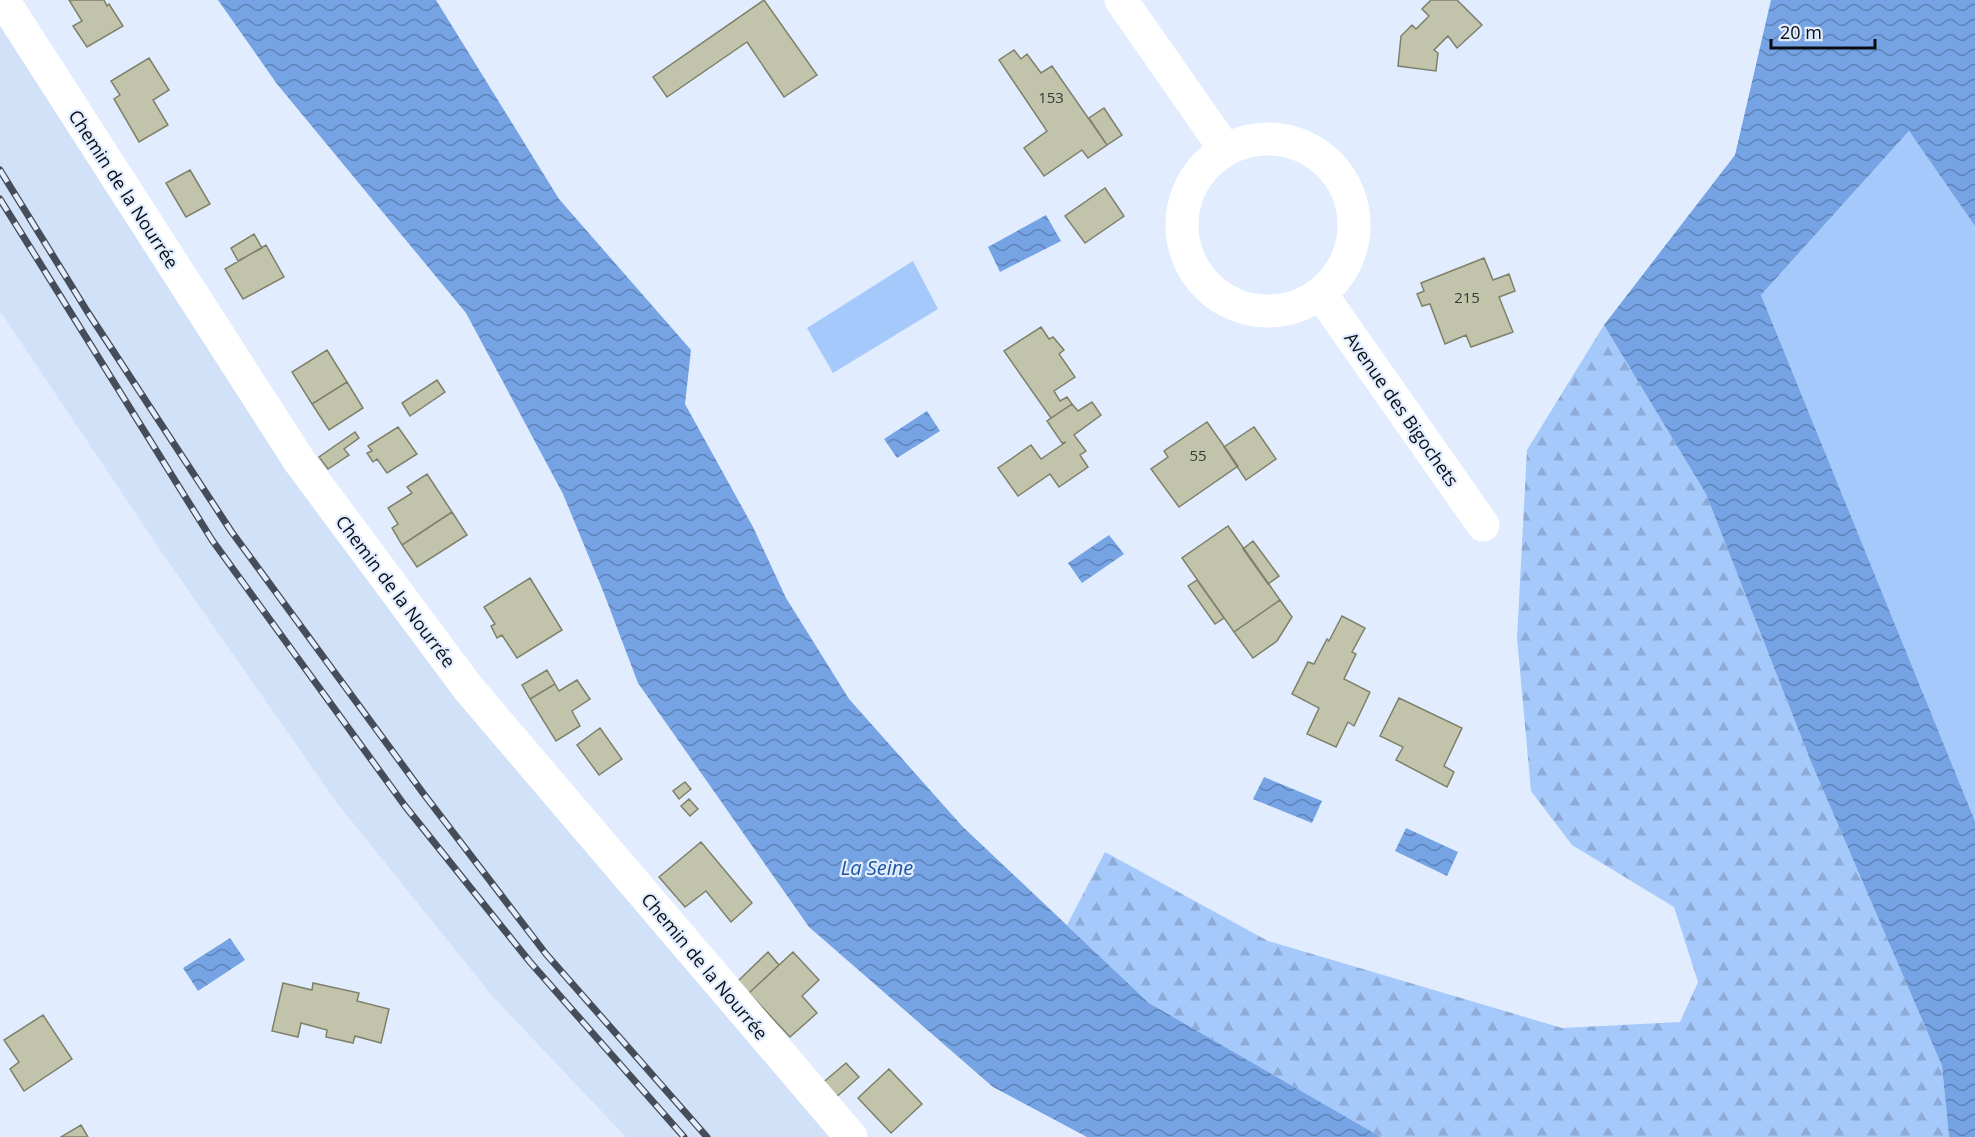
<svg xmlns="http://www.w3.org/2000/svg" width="1975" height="1137" viewBox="0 0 1975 1137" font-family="'Open Sans',sans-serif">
<defs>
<pattern id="forest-firs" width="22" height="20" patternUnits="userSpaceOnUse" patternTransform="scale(1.5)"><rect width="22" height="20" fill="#a6c9fb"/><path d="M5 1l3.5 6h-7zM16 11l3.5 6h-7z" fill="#8dabd6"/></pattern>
<pattern id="water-waves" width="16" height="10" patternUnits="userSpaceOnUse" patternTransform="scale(1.5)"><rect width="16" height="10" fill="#75a3e4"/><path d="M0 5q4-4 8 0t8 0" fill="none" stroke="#5e83b8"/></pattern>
</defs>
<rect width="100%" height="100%" fill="#e1edff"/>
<path fill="#d1e1f7" d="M0,21L309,487L832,1137H626L494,998L337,803L160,550L0,311Z"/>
<path fill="url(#forest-firs)" d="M1604,325L1706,494L1811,762L1942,1066L1949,1137H1381L1149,1003L1067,925L1105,852L1268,941L1562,1028L1680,1022L1698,982L1674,907L1572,845L1531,791L1517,638L1527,450Z"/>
<path fill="#a6c9fb" d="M1909,131L1975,226V821L1761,295Z
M913,261L938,309L833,373L807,328Z"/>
<path fill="url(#water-waves)" d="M218,0H436L559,199L691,350L685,404L753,527L786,598L849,699L962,826L1149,1003L1381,1137H1087L993,1087L809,927L638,683L603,591L563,494L466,313L277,84Z
M1771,0H1975V226L1909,131L1761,295L1975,821V1137H1949L1942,1066L1811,762L1706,494L1604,325L1735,155Z
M1046,215L1061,241L1000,272L988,247Z
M927,411L940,431L897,458L884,439Z
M1109,535L1124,554L1082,583L1068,563Z
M1264,777L1322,801L1312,823L1253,799Z
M1406,828L1458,852L1447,876L1395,851Z
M230,938L245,960L198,991L183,968Z"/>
<path fill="#c1c3aa" stroke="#7f8069" stroke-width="1.5" d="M69,0H104L107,6L109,4L123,26L87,47L73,26L82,21Z
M764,0L817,75L784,97L747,42L667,97L653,77Z
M1431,0H1457L1482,25L1457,48L1448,36L1434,50L1438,53L1436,71L1398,66L1401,36L1412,25L1416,29L1429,16L1422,9Z
M1014,50L1021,59L1027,54L1041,73L1052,66L1107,145L1088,158L1082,150L1044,176L1024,148L1047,131L999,60Z
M149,58L169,90L153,100L168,125L139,142L114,99L120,95L111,81Z
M1104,108L1122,135L1107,145L1089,118Z
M190,170L210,204L186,217L166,183Z
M1105,188L1124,216L1085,243L1065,216Z
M254,234L262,248L238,261L231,248Z
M266,245L284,277L243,299L225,269Z
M1484,258L1493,280L1509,274L1515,291L1499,297L1513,332L1471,347L1466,335L1445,344L1430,304L1422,306L1417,294L1424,291L1421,283Z
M1041,327L1049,339L1053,337L1064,350L1059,354L1075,377L1054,391L1060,401L1067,397L1072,404L1051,418L1004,351Z
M327,350L347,382L312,404L292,372Z
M437,380L445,392L410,416L402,403Z
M347,382L363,408L329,430L312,404Z
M1092,402L1101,415L1074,435L1086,451L1080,455L1088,467L1059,487L1050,474L1018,496L998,468L1031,445L1041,459L1066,442L1062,443L1047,421L1072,404L1078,411Z
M1207,422L1238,466L1179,507L1151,469L1168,457L1164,451Z
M398,427L417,454L387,473L377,459L373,462L367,453L372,451L368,446Z
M1254,427L1276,459L1246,480L1224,447Z
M355,432L359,438L344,449L349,455L328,469L319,457Z
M427,474L452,512L402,545L392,528L398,524L388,508L412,493L407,487Z
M452,512L467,535L417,567L402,545Z
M1228,526L1280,600L1234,632L1182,558Z
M1253,541L1279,576L1268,584L1243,549Z
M530,578L562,630L517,658L502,635L497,638L491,626L495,624L484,607Z
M1197,580L1224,618L1215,624L1188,586Z
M1280,600L1292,617L1277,641L1253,658L1234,632Z
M1342,616L1365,628L1352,652L1356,654L1344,679L1370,692L1354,726L1348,722L1336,747L1307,734L1319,708L1292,694L1308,662L1314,664L1327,639L1329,641Z
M547,670L555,684L530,699L522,685Z
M577,680L590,699L572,711L580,726L556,741L530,699L555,684L559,691Z
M1399,698L1462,728L1444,766L1454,772L1447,787L1396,760L1403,747L1380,736Z
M600,728L622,759L599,775L577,745Z
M685,782L691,789L679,799L673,791Z
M689,799L698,809L690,816L681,806Z
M701,842L752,903L731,922L706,891L685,907L659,877Z
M768,952L779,965L749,993L737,982Z
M793,952L819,980L802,996L817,1013L790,1037L749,993Z
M283,983L312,990L313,983L359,993L357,1001L389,1009L381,1043L355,1036L353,1043L326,1037L327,1030L301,1023L298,1037L272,1031Z
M43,1015L72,1059L24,1091L10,1069L19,1062L4,1040Z
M846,1063L859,1077L833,1100L820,1085Z
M889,1069L922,1104L891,1133L858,1098Z
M81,1125L88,1137H61Z"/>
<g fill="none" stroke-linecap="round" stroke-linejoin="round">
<path stroke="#fff" stroke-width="33" d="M3,0L300,462L468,688L851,1137
M1121,0L1225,149
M1182 225a86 86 0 1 1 172 0a86 86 0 1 1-172 0Z
M1321,294L1483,525"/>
<defs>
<path id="rail" d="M0,170L87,311L231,531L423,793L546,954L707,1137
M0,199L212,540L405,806L530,962L684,1137"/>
</defs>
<use href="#rail" stroke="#474d58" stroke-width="7"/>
<use href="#rail" stroke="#e1edff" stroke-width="4.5" stroke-dasharray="14" stroke-linecap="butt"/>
</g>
<g text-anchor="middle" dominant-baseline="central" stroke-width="4.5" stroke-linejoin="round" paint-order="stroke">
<g font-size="15" fill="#363a39">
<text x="1051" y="97">153</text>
<text x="1467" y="297">215</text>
<text x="1198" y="455">55</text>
</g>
<g font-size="18" fill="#080c13" stroke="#e1edff">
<text transform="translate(124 189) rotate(57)">Chemin de la Nourrée</text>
<text transform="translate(1402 409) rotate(55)">Avenue des Bigochets</text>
<text transform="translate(396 591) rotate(53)">Chemin de la Nourrée</text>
<text transform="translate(705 966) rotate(50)">Chemin de la Nourrée</text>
</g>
<g font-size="20" font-style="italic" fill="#1b55a2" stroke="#e1edff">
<text x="877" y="867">La Seine</text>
</g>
</g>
<path d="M1771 39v9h104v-9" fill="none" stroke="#080c13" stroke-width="3"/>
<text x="1780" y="39" font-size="18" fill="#080c13" stroke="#e1edff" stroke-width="4.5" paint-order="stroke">20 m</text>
</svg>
